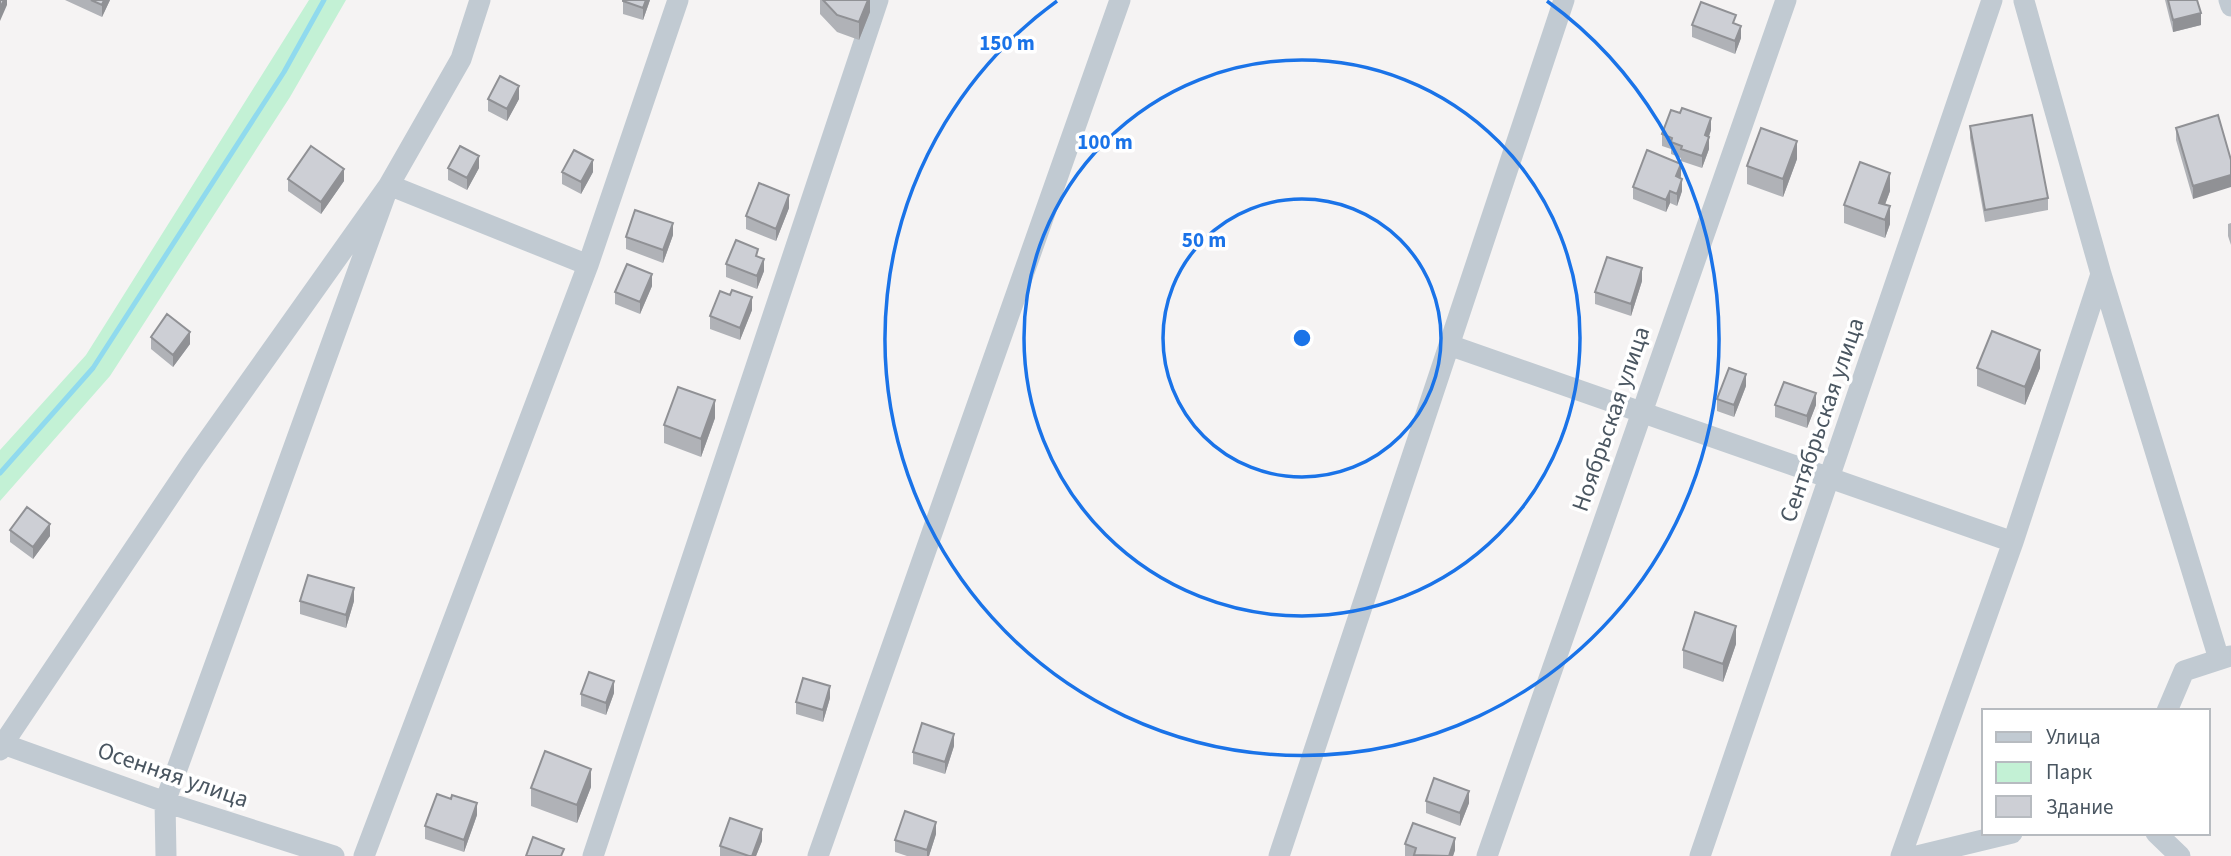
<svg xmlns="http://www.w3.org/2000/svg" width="2231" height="856" viewBox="0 0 2231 856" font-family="'Source Sans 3',sans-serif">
<rect width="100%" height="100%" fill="#f5f3f3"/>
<path fill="#c3f1d5" d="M309,0H346L290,97L110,376L0,501V450L86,355Z"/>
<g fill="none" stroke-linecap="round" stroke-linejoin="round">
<path stroke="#90daee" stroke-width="5" d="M0,473L93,368L284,72L324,0"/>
<path stroke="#c1cad2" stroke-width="21" d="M2229,0L2231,6
M2024,1L2101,274L2219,659
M1449,345L2013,542L1901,856
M2013,542L2101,274
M2167,711L2184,671L2230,656
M3,744L193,461L389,185L588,265
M0,750L3,744L165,802L334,856
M2156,833L2180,856
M166,856L165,802L389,185L461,59L480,0
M364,856L588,265L678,0
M593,856L878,0
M818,856L1120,0
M1279,856L1564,0
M1487,856L1786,0
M1700,856L1992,0
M1917,856L2012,833"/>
</g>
<path fill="#b0b2b7" d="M65,0H110L102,17Z
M623,0H650L643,20L623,14Z
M820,0H870V12L859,40L837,32L820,14Z
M2165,0H2197L2201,25L2173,32Z
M1736,24L1741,38L1735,54L1692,37V25Z
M488,99H519L507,121L488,111Z
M2218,115L2193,199L2176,140V128Z
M1970,126L2048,198V210L1985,222L1970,138Z
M1711,130L1709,137V149L1702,168L1681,161V158L1671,154V149L1662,146V134Z
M1797,159L1783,197L1747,184V166Z
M448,168H479L467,190L448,180Z
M562,172H593L581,194L562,184Z
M1681,176L1680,178L1682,191L1677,206L1670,203L1666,212L1633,199V187Z
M288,179L344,181L321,214L288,191Z
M1890,191L1885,205L1890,224L1885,238L1844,223V205Z
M789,208L776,241L746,229V216Z
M2231,223V245L2228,236V224Z
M673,235L663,263L626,249V237Z
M758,257L764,271L757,289L726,277V264Z
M1642,281L1631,316L1595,304V292Z
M652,286L640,314L615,304V292Z
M730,295L752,310L740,340L710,329V316Z
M151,337L190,344L173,367L151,349Z
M1977,368H2040L2025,405L1977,386Z
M1746,386L1734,417L1717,411V399Z
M1775,405H1816L1807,428L1775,417Z
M715,418L701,457L664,443V425Z
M10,530L50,536L33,559L10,542Z
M300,601H354L346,628L300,614Z
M1736,644L1723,682L1683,668V650Z
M614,693L606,715L581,706V694Z
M830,698L823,722L796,714V702Z
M954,746L945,774L913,764V752Z
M591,787L577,823L531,806V788Z
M1426,801L1469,803L1460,826L1426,813Z
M477,815L464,852L425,839V826Z
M936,834L929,856H907L895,852V840Z
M762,841L756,856H720V846Z
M1405,844L1455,850L1453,856H1405Z"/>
<path fill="#909195" d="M4,0H7V5L0,21V8Z
M104,0H110L102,17V5Z
M646,0H650L643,20V8Z
M868,0H870V12L859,40V22Z
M2201,13V25L2173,32V20Z
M1741,26V38L1735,54V41Z
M519,86V99L507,121V109Z
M1711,118V130L1705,147V135Z
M1709,137V149L1702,168V156Z
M1797,141V159L1783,197V179Z
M479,156V168L467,190V178Z
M593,160V172L581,194V182Z
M1681,164V176L1676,189V176Z
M344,169V181L321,214V202Z
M1890,173V191L1879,220V203Z
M2231,175V187L2193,199V186Z
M1682,179V191L1677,206V194Z
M1670,191V203L1666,212V200Z
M789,195V208L776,241V229Z
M1890,206V224L1885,238V220Z
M673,223V235L663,263V250Z
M764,259V271L757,289V276Z
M1642,268V281L1631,316V304Z
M652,274V286L640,314V302Z
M752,297V310L740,340V328Z
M190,332V344L173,367V355Z
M2040,350V368L2025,405V387Z
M1746,374V386L1734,417V405Z
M1816,393V405L1807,428V416Z
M715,400V418L701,457V439Z
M50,524V536L33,559V547Z
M354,588V601L346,628V615Z
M1736,626V644L1723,682V664Z
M614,681V693L606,715V703Z
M830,686V698L823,722V710Z
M954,734V746L945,774V762Z
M591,769V787L577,823V805Z
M1469,791V803L1460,826V813Z
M477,803V815L464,852V840Z
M936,822V834L929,856H927V850Z
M762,829V841L756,856H752Z
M1455,838V850L1453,856H1449Z"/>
<path fill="#cdcfd5" stroke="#909195" stroke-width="2" d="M0,0H4L0,8Z
M91,0H104L102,5Z
M623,0H646L643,8L623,1Z
M823,0H868L859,22L837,15Z
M2168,0H2197L2201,13L2173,20Z
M1701,2L1736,15L1733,23L1741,26L1735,41L1692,25Z
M500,76L519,86L507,109L488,99Z
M1682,108L1711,118L1705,135L1709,137L1702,156L1681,149L1682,146L1671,142L1672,138L1662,134L1671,110L1680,113Z
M2032,115L2048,198L1985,210L1970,126Z
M2218,115L2231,160V175L2193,186L2176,128Z
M1761,128L1797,141L1783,179L1747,166Z
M311,146L344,169L321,202L288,179Z
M460,146L479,156L467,178L448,168Z
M574,150L593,160L581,182L562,172Z
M1647,150L1681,164L1676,176L1682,179L1677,194L1670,191L1666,200L1633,187Z
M1860,162L1890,173L1879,203L1890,206L1885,220L1844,205Z
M759,183L789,195L776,229L746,216Z
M635,210L673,223L663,250L626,237Z
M736,240L758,249L756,256L764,259L757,276L726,264Z
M1607,257L1642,268L1631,304L1595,292Z
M627,264L652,274L640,302L615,292Z
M732,290L752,297L740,328L710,316L720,291L730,295Z
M167,314L190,332L173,355L151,337Z
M1992,331L2040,350L2025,387L1977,368Z
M1729,368L1746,374L1734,405L1717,399Z
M1784,382L1816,393L1807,416L1775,405Z
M678,387L715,400L701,439L664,425Z
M27,507L50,524L33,547L10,530Z
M308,575L354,588L346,615L300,601Z
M1695,612L1736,626L1723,664L1683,650Z
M589,672L614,681L606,703L581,694Z
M803,678L830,686L823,710L796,702Z
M922,723L954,734L945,762L913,752Z
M545,751L591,769L577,805L531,788Z
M1434,778L1469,791L1460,813L1426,801Z
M437,794L451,799L452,795L477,803L464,840L425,826Z
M905,811L936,822L927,850L895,840Z
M730,818L762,829L752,856H749L720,846Z
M1413,823L1455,838L1449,856L1414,855L1416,848L1405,844Z
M533,837L564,849L561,856H526Z"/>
<g fill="none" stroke="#1a73e8" stroke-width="3.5">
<circle cx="1302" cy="338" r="139"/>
<circle cx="1302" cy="338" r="278"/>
<path d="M1547 1A417 417 0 1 1 1057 1"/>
</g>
<g text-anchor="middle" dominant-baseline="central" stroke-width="7" stroke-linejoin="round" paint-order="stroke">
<g font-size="24" fill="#4a5661" stroke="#fff">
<text transform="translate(1611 419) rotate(-71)">Ноябрьская улица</text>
<text transform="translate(1822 420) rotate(-71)">Сентябрьская улица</text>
<text transform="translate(173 775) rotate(19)">Осенняя улица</text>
</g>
</g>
<circle cx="1302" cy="338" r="10" fill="#1a73e8" stroke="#fff" stroke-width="3.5"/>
<g font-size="21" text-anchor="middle" font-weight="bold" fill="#1a73e8" stroke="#fff" stroke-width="7" stroke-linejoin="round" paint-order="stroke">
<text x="1007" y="50">150 m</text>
<text x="1105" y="149">100 m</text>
<text x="1204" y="247">50 m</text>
</g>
<rect x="1982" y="709" width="228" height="126" fill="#ffffff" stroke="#b7bbc0" stroke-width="2"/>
<rect x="1996" y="732" width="35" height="10" fill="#c1cad2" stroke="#b7bbc0" stroke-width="2"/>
<text x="2046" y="744" font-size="21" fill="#4a5661">Улица</text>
<rect x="1996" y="762" width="35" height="21" fill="#c3f1d5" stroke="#b7bbc0" stroke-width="2"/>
<text x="2046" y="779" font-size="21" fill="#4a5661">Парк</text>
<rect x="1996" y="796" width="35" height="21" fill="#cdcfd5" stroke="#b7bbc0" stroke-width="2"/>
<text x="2046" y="814" font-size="21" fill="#4a5661">Здание</text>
</svg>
